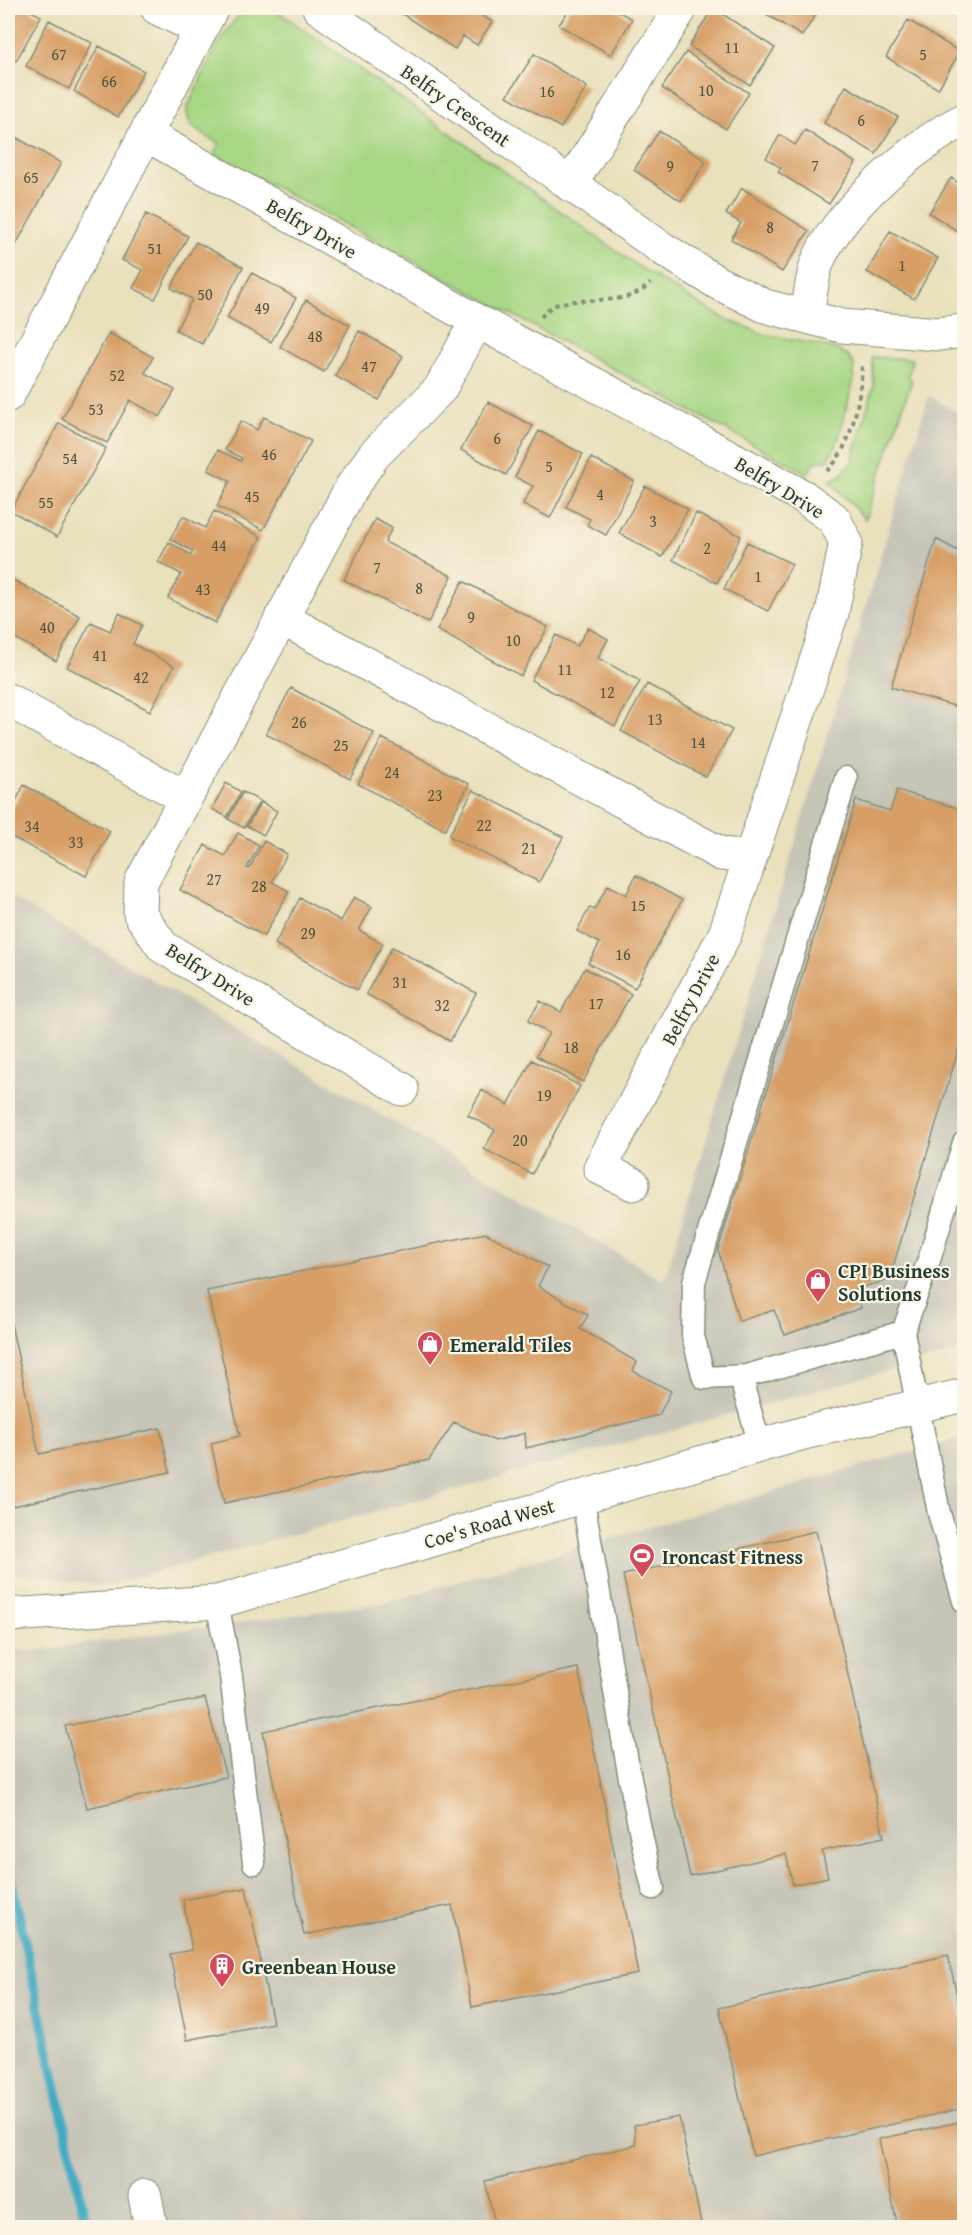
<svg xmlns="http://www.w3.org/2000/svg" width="972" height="2235" viewBox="0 0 972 2235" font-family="'Gentium Book Plus',serif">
<rect width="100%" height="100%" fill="#fcf5e5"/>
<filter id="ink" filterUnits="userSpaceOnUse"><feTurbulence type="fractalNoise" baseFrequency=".0167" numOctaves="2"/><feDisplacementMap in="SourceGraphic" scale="12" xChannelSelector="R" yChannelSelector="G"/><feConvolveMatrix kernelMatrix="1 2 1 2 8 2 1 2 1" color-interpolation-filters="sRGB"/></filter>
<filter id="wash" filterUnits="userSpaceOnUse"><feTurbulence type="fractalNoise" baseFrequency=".008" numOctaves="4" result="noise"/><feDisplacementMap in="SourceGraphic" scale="24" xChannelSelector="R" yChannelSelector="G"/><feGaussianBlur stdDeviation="1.35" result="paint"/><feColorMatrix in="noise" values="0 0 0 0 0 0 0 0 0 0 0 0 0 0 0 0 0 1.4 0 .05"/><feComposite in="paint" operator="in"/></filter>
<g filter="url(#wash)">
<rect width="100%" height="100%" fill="#e9e0bc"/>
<path fill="#c6c5b8" d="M929,395L964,417V1350L105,1586L8,1572V895L664,1281Z
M964,1437V2227L8,2228V1650L31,1651L383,1603Z"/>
<path fill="#a7d785" stroke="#638a5c" stroke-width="1.5" d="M248,8H273L638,266L694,301L727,320L764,334L833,348L847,355L854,364V379L837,444L828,460L814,462L808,474L214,154L219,143C202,134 186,129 187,108C202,79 221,26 248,8Z
M872,357L912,359L908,377L912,380L865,519L830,481L840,476L852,462L874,385Z"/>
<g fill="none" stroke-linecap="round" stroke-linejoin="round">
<path stroke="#43aac2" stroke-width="10" d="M8,1866L87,2228"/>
</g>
<g id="blocks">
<path fill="#d79e65" d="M8,8H25L41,16L16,61L8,57Z
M406,8H470L492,22L477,45L463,36L455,49L402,14Z
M570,8H612L632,19L611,55L559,25Z
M713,8L775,48L750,85L689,46Z
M756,8H820L802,36Z
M49,20L92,43L69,89L26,66Z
M908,20L960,52L938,89L886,57Z
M99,46L144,71L118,117L74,91Z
M686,52L749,93L726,129L662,88Z
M534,54L587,87L561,128L507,96Z
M846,86L898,117L876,154L824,123Z
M805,130L856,163L829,204L778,172L781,168L766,158L780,135L795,145Z
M659,131L706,161L681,201L634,170Z
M17,138L61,163L13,250L8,247V155Z
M951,178L964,186V235L929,213Z
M742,188L809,231L782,272L731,239L741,223L726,214Z
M146,214L188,236L155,299L133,288L143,270L122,260Z
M890,231L938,258L914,299L867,272Z
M196,242L243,267L202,344L176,330L192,299L171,288Z
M252,273L296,298L271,342L227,318Z
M306,300L350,325L324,372L280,347Z
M359,331L403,356L379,400L335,376Z
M109,333L153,357L145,373L175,390L160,417L130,400L107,443L62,419Z
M488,402L533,426L506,475L461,450Z
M264,417L311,441L263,530L217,506L230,481L208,470L218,450L241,461L242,458L225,450L241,421L257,430Z
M59,423L106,448L57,537L11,511Z
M539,431L583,454L550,518L523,504L533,486L515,477Z
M591,458L634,481L606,535L587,525L590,519L566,507Z
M645,486L688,509L662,557L619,533Z
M214,511L261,537L215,623L168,598L181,574L158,562L169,542L191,555L193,551L170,539L183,516L205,528Z
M696,513L741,536L717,583L673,560Z
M375,519L392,528L385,542L452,576L428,623L344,580Z
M936,539L964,554V709L891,687Z
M747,542L792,564L768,611L724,589Z
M8,577L80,616L56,661L8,634Z
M463,581L548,627L521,676L437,630Z
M119,613L142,625L133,644L174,666L150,711L67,667L91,622L110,631Z
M588,628L608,639L598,658L640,681L615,726L531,680L556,635L577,646Z
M647,684L732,730L706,777L621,731Z
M291,688L374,733L350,779L266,734Z
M382,738L469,784L445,830L358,784Z
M226,783L241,792L227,817L212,809Z
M24,785L110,831L86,876L8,835V817Z
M473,790L563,837L539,882L449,836Z
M897,790L964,810V1031L889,1280L855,1289L861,1308L785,1335L774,1310L739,1321L718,1250L856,800L890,811Z
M243,792L260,801L244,828L228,819Z
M261,802L277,811L264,835L247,826Z
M238,833L259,845L247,868L249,869L264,841L287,854L272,882L289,891L264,936L180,890L205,845L225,856Z
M636,875L682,900L635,988L588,963L600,943L577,931L590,907L594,910L608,885L626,895Z
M354,897L372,907L359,930L383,944L357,990L275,944L300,898L341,921Z
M392,947L476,993L450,1041L366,994Z
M585,968L631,994L583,1082L536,1056L549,1033L528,1021L540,1001L561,1012Z
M532,1060L580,1086L532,1174L484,1149L495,1130L468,1115L482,1090L508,1105Z
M486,1233L548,1267L538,1286L588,1315L580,1329L637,1362L633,1371L671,1391L659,1415L526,1448L525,1433L495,1441L454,1422L429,1460L224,1503L211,1443L240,1436L207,1291Z
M8,1310L39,1454L160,1428L170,1472L8,1507Z
M816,1531L884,1837L822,1851L828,1877L793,1885L786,1854L690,1876L623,1575Z
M578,1668L638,1974L472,2007L452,1905L304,1935L263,1731Z
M205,1698L226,1777L87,1808L65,1726Z
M246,1888L273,2023L187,2040L170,1954L192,1950L183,1900Z
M948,1955L964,2027V2108L753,2156L719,2008Z
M679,2117L702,2228H496L485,2181L636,2145L634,2125Z
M964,2121V2228H898L879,2139Z"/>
</g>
</g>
<g filter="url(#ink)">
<use href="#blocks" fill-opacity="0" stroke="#848e78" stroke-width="1.5"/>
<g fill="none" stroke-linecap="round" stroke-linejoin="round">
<defs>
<path id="service" d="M964,1143L930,1257L903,1332L939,1513L964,1601
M746,1376L704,1378L693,1336L694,1282L846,778
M760,1445L744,1390L746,1376L903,1332
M582,1496C607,1627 622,1759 653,1888
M217,1602L231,1676L254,1863"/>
<path id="minor" d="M157,8L200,29
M319,8L663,249L718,283L765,306L842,326L938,334L964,331
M147,135L477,321L804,497L834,519L846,542L832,613L725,934L600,1168L633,1184
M570,185L681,8
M807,316C810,300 811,282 816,266C833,215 917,142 964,120
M8,395L212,8
M281,618L721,854L750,857
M8,700L184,797
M402,1089L163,947L140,914L141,882L351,488L374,455L440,389L477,321
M8,1615L217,1602L804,1433L964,1395
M145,2196L151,2228"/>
</defs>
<use href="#service" stroke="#848e78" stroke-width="25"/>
<use href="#minor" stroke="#848e78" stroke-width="35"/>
<path stroke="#848e78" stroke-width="4" stroke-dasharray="4.5 4.5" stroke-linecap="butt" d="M541,317C544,314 548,309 551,307C578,293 629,310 650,283
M827,471C852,448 861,397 862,364"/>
<use href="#service" stroke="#fff" stroke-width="22"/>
<use href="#minor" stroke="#fff" stroke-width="33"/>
</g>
</g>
<defs>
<symbol id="shop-pin" viewBox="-11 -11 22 30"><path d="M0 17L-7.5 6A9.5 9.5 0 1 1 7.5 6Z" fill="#d1495b" stroke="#fcf5e5"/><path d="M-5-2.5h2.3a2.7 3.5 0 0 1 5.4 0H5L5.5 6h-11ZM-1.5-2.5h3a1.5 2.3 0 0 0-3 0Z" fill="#fff"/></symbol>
<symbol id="stadium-pin" viewBox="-11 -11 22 30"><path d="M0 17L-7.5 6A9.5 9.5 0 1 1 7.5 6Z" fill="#d1495b" stroke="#fcf5e5"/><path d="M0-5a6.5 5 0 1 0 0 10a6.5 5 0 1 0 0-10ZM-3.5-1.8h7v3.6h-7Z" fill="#fff"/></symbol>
<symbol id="building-pin" viewBox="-11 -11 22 30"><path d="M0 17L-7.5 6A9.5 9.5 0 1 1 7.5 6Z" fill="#d1495b" stroke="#fcf5e5"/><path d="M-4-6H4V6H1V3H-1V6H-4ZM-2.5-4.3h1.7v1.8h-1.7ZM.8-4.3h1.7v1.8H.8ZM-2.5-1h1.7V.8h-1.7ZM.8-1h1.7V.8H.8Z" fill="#fff"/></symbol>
</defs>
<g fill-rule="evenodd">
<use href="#shop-pin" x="803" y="1266" width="30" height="40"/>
<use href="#shop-pin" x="415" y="1329" width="30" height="40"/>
<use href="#stadium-pin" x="627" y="1541" width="30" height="40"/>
<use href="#building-pin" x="207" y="1951" width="30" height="40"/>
</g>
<g text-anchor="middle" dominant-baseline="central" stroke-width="4.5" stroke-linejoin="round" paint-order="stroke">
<g font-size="16" fill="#4d5540">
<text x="732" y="47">11</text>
<text x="59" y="54">67</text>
<text x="923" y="54">5</text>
<text x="109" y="81">66</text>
<text x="706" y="90">10</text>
<text x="547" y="91">16</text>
<text x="861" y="120">6</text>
<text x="815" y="165">7</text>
<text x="670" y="166">9</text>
<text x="31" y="177">65</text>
<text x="770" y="227">8</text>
<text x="155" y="248">51</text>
<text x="902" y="265">1</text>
<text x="205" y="294">50</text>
<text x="262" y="308">49</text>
<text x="315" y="336">48</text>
<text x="369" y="366">47</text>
<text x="117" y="375">52</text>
<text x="96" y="409">53</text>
<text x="497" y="438">6</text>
<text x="269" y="454">46</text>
<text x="70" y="458">54</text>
<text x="549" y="466">5</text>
<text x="600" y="494">4</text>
<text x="252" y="496">45</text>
<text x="46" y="502">55</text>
<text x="653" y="521">3</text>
<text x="219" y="545">44</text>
<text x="707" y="548">2</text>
<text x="377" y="567">7</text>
<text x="758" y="576">1</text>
<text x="419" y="588">8</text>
<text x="203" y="589">43</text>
<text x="471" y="617">9</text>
<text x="47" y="627">40</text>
<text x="513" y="640">10</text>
<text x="100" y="655">41</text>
<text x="565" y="669">11</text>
<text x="141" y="677">42</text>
<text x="607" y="692">12</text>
<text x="655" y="719">13</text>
<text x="299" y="722">26</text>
<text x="698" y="742">14</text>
<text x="341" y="745">25</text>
<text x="392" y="772">24</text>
<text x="435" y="795">23</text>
<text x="484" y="825">22</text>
<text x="32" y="826">34</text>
<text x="76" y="842">33</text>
<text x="529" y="848">21</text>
<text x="214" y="879">27</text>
<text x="259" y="886">28</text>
<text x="638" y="905">15</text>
<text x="308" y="933">29</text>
<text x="623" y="954">16</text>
<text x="400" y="982">31</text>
<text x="596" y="1003">17</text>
<text x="442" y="1005">32</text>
<text x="571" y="1047">18</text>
<text x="544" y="1095">19</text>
<text x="520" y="1140">20</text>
</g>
<g font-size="20" fill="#1f3d34" stroke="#fcf5e5">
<text transform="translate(456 105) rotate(35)">Belfry Crescent</text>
<text transform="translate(312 228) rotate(30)">Belfry Drive</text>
<text transform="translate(780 487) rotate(31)">Belfry Drive</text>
<text transform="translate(211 974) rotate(32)">Belfry Drive</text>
<text transform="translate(690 999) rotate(-62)">Belfry Drive</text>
<text transform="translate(489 1523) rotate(-16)">Coe's Road West</text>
</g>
<g font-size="20" font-weight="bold" fill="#1f3d34" stroke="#fcf5e5" text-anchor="start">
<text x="838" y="1270">CPI Business<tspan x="838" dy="23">Solutions</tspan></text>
<text x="450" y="1344">Emerald Tiles</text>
<text x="662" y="1556">Ironcast Fitness</text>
<text x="242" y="1966">Greenbean House</text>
</g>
</g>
<rect width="972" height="2235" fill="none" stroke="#fcf5e5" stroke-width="30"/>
</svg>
